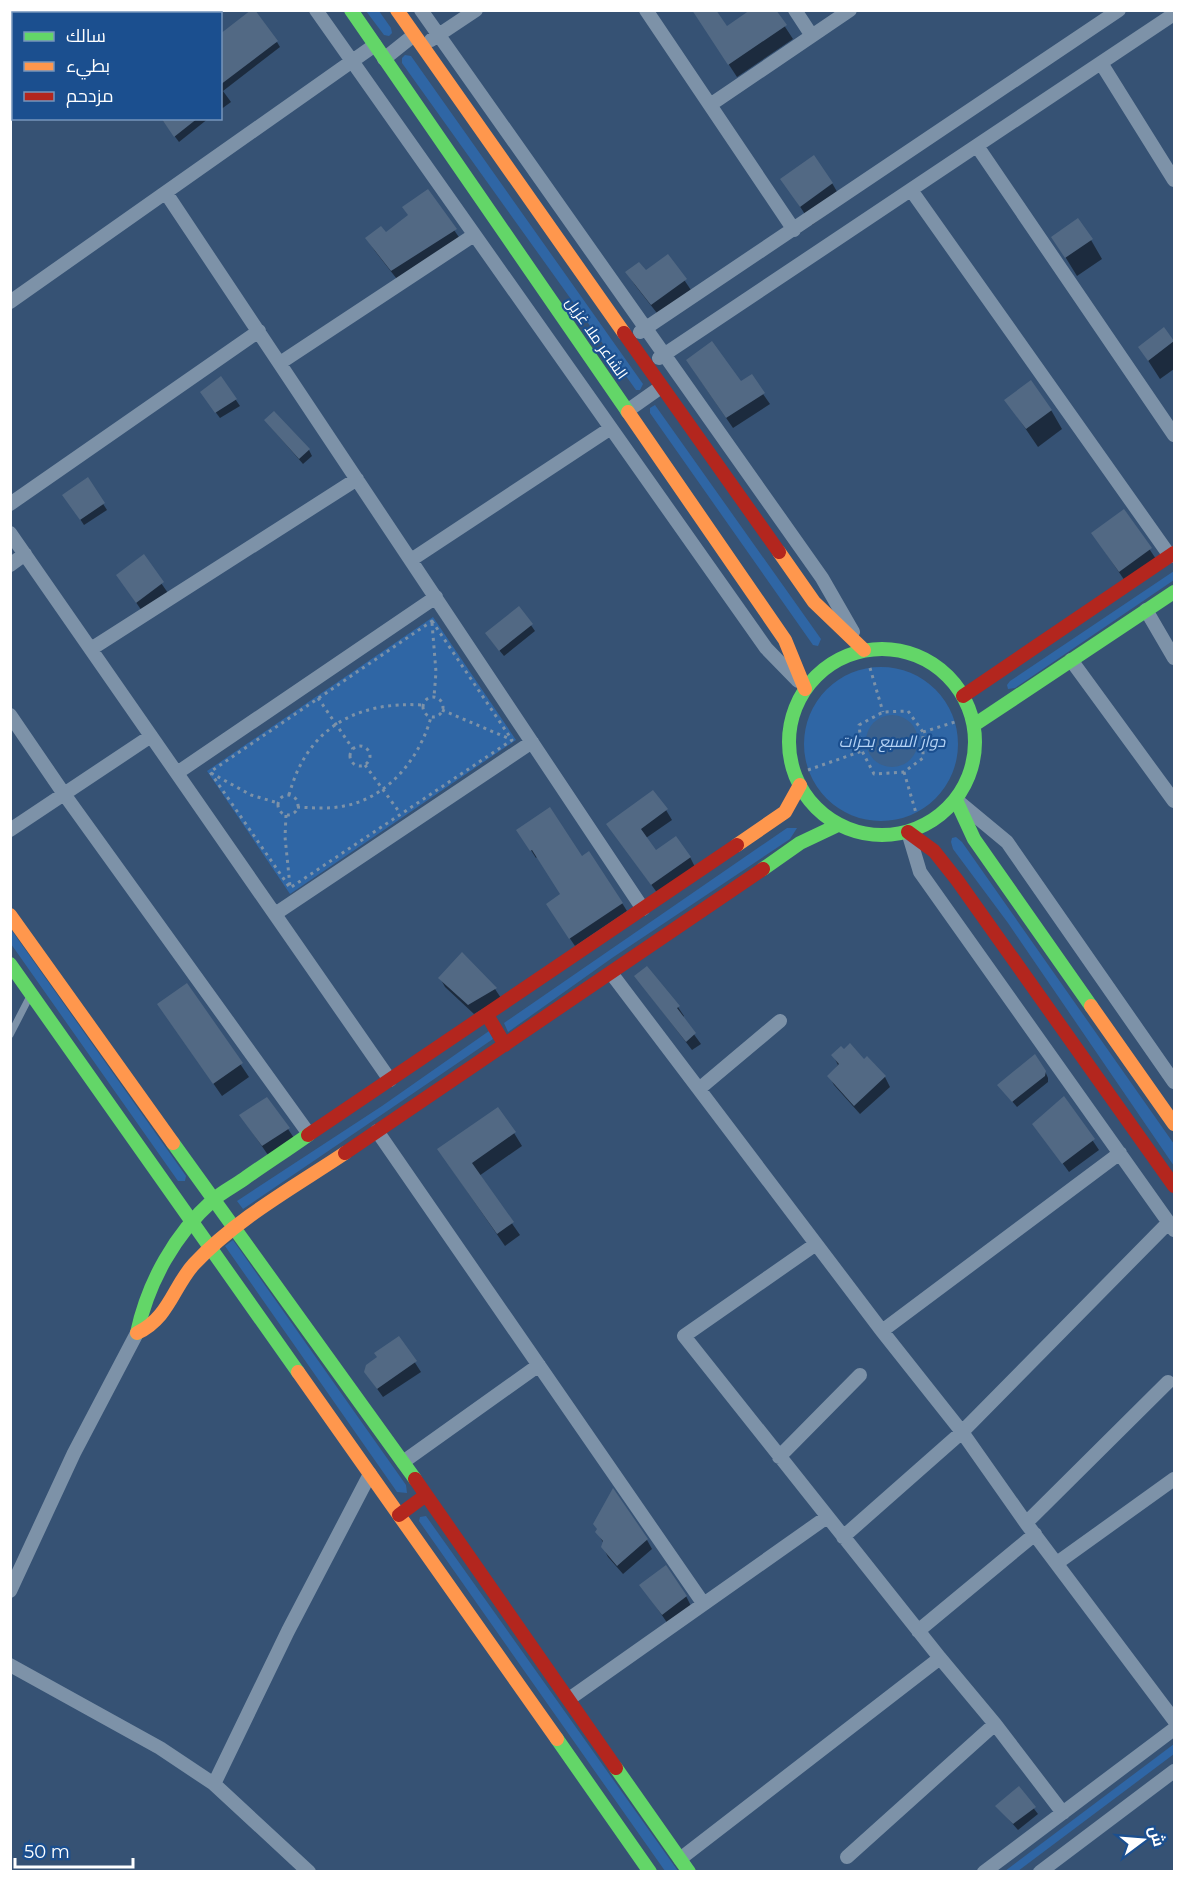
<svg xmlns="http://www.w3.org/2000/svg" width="1185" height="1882" viewBox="0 0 1185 1882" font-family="Montserrat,Cairo,sans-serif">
<rect width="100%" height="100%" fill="#365274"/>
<path fill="#2f66a5" d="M366,11H379L391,28L392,33L389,36L384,35Z
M405,55L411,56L643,384L640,390H636L402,63V58Z
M655,405L821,639L818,646L813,645L650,413V408Z
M1174,571V580L1015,688L1008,689L1007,685L1010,681Z
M433,617L516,740L290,894L207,771Z
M804 744a77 77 0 1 1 154 0a77 77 0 1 1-154 0Z
M787,828H797L790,839L612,958L508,1032L504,1023Z
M956,837L962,842L1174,1144V1166L1008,923L953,849L951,842L952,838Z
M10,928L186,1176L185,1181H178L11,944Z
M489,1031L493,1039L243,1209L237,1201L382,1106Z
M233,1240L406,1485L407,1493L397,1492L225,1246Z
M426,1516L678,1871H665L419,1521L420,1517Z
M1174,1744V1754L1018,1871H1005Z"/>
<path fill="#3b618d" d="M866 741a26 26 0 1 1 52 0a26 26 0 1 1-52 0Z"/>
<path fill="#0007" d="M693,10L726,28L774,10L793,39L737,77Z
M277,42L280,47L223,91L231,102L220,110V65Z
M161,118H209L179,142Z
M782,179L832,183L843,202L812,225Z
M427,191L463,243L400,283L375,251L367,239L386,234L409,216Z
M1053,237L1091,240L1102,259L1077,276Z
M668,256L693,293L660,317L635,285L627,273L645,272Z
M1164,329L1174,342V369L1160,379L1140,348Z
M694,371L740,383L763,394L770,404L733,428Z
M221,378L240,406L220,418L205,398Z
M1006,400L1051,410L1062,429L1038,447Z
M270,426L309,450L312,456L303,464Z
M87,479L107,510L84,525L68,501Z
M1124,511L1158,562L1127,584L1093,534Z
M143,557L168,593L142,611L117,575Z
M519,608L535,631L504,656L490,639Z
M666,810L672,820L646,838L656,852L690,857L695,867L658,894L614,833Z
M523,838L582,858L622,903L627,911L575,946L552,912L562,895L537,857L536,858Z
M636,977L678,1007L684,1016L682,1018L701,1044L692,1050Z
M440,978L495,989L501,998L474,1014L445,987Z
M187,985L249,1077L222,1096L167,1017Z
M833,1055L864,1061L867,1058L885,1077L890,1087L860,1114L834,1085L829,1076L838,1065Z
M1045,1071L1048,1078V1082L1017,1107L999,1086Z
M1064,1098L1099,1150L1069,1172L1034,1124Z
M241,1116L288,1129L294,1138L268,1155Z
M514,1133L522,1146L479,1176L520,1235L505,1246L447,1162Z
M399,1338L421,1372L383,1397L365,1372Z
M597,1532L647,1540L652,1549L623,1574L608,1557L603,1547L604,1544Z
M641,1585L686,1596L691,1606L668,1624Z
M1018,1788L1038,1814L1018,1830L997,1806Z"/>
<path fill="#526984" d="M251,10H255L278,41L220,85V34Z
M692,10H716L727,26L750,10H776L787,25L728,65Z
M161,118H198L174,137Z
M814,155L833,183L800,207L780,179Z
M428,189L457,229L391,271L365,238L381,226L386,232L408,215L402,207Z
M1078,218L1093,239L1065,258L1051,237Z
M668,254L687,279L651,305L625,272L639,262L646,270Z
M1164,327L1174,341L1148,361L1138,347Z
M712,341L741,381L752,374L765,393L726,418L686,360Z
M221,376L237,399L215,413L200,392Z
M1031,380L1052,410L1026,429L1004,400Z
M274,411L310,449L299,459L264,420Z
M88,477L105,503L80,520L62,495Z
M1124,509L1152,548L1119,572L1091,533Z
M144,554L164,582L136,603L116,575Z
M519,606L533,624L499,651L485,633Z
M653,790L668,809L641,829L656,850L676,836L691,857L651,885L606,824Z
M550,807L582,856L589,851L623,903L569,939L546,904L560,894L532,850L530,851L516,830Z
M462,952L497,988L468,1005L438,978Z
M647,966L680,1006L677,1008L696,1033L686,1042L634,976Z
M187,983L243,1063L213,1084L157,1004Z
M850,1043L864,1059L867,1056L886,1076L854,1106L827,1076L839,1064L831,1055L841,1046L844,1049Z
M1035,1054L1046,1071L1045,1076L1012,1102L997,1085Z
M1064,1096L1095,1139L1062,1164L1032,1124Z
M267,1097L290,1128L262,1146L239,1115Z
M498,1107L516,1132L472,1163L514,1222L497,1234L437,1149Z
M399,1336L417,1361L377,1389L364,1372L366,1365L377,1357L374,1353Z
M613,1488L648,1539L617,1566L601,1547L603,1541L595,1532L597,1529L593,1524Z
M666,1565L687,1596L662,1615L639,1585Z
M1019,1786L1036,1807L1013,1824L995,1806Z"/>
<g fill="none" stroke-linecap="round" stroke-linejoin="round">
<path stroke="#7d92a8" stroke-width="3" stroke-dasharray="3 4.5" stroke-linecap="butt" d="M432,621L512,740L290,888L210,772Z
M432,623L436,672L434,697
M870,668L883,712
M423 707a10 10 0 1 1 20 0a10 10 0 1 1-20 0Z
M318,698L353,749
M442,710L510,739
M908,711L923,732V758L904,772L874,774L862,751L859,725L883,712Z
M923,732L955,722
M350 756a10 10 0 1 1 20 0a10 10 0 1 1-20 0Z
M365,765L400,813
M808,770L862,751
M904,772L916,813
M211,773L251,795L278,803
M289,795C307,728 356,701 423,705
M278 805a10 10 0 1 1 20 0a10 10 0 1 1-20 0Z
M297,807C313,808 329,809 344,806C388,798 420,758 431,717
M286,815L285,837L290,886"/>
<path stroke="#7d92a8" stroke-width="7" d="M10,1035L30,996"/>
<path stroke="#7d92a8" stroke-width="14" d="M316,10L766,648L798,681
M421,10L822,578L853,632
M646,10L794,230
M795,10L812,36
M88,14L92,10
M431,40L476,10
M384,59L414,35
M1101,63L1174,180
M10,73L14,70
M710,105L850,10
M977,146L1174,435
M911,190L1170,556
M166,193L643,909
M10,302L375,45
M640,332L1119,10
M659,358L1174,14
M280,363L474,235
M627,411L661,387
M10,504L259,331
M10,533L390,1080
M411,560L611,428
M10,565L25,554
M1146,610L1174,658
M91,649L357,479
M1071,660L1174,801
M10,715L64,794L309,1134
M177,773L436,597
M960,803L1007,842L1174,1082
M10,830L151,736
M908,832L920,872L1174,1230
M275,914L532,742
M611,973L882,1331L962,1432L1026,1523L1174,1720
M699,1089L780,1021
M377,1131L703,1603
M816,1244L684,1336L940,1658L995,1724L1063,1813
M882,1331L1120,1153
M779,1457L860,1375
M403,1462L539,1365
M1026,1523L1168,1382
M843,1537L962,1432L1169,1222
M1057,1563L1174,1479
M10,1591L74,1453L137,1333
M918,1631L1035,1534
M10,1665L160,1748L214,1784L309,1872
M569,1699L827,1517
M214,1784L288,1631L370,1474
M847,1857L995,1724
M680,1859L940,1658
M984,1872L1174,1729
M1040,1872L1174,1771"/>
<path stroke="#63d668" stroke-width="14" d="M351,10L628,412
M789 742a93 93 0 1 1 186 0a93 93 0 1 1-186 0Z
M974,725L1174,592
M956,800L974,839L1091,1006
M763,869L800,843L838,825
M10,964L298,1372
M173,1143L415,1479
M137,1333C148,1282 175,1234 213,1200C222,1192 234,1186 244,1179C265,1164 287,1150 308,1135
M557,1739L650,1872
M616,1768L689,1872"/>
<path stroke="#ff974d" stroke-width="14" d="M397,10L624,333
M628,412L785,640L805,689
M779,552L814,602L864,650
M737,845L785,812L800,785
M10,915L173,1143
M1091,1006L1174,1124
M137,1333C169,1318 173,1287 194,1264C236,1219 294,1187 345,1153
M298,1372L557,1739"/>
<path stroke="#b3261e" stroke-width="14" d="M624,333L779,552
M963,696L1174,553
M908,832L934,851L957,880L1174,1186
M487,1015L505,1045
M308,1135L737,845
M345,1153L763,869
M415,1479L616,1768
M399,1515L426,1495"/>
</g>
<g text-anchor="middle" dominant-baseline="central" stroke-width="4.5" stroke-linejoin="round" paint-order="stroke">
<g font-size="15" fill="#fff" stroke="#1b4f8f">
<text transform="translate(597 338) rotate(55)">الشاعر ملا غزيل</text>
</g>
<g font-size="16" font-style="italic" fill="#b5d3f5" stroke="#1b4f8f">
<text x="892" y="741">دوار السبع بحرات</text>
</g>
</g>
<rect width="1185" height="1882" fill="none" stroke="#ffffff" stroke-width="24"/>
<rect x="12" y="12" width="210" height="108" fill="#1b4f8f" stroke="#7695bc" stroke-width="1.5"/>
<rect x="24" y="32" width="30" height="9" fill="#63d668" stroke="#7695bc" stroke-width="1.5"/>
<text x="66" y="42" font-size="18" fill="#ffffff">سالك</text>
<rect x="24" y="62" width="30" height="9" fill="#ff974d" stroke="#7695bc" stroke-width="1.5"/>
<text x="66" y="72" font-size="18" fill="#ffffff">بطيء</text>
<rect x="24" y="92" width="30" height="9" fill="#b3261e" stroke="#7695bc" stroke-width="1.5"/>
<text x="66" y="102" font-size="18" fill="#ffffff">مزدحم</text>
<g transform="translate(1143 1840) rotate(74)" stroke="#1b4f8f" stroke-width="4.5" paint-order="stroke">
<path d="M0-4.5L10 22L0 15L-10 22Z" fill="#ffffff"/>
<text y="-9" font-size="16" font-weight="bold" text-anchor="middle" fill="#ffffff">ش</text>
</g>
<path d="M15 1858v9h118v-9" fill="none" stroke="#ffffff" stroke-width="3"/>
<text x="24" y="1858" font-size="18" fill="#ffffff" stroke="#1b4f8f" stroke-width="4.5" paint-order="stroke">50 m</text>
</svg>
